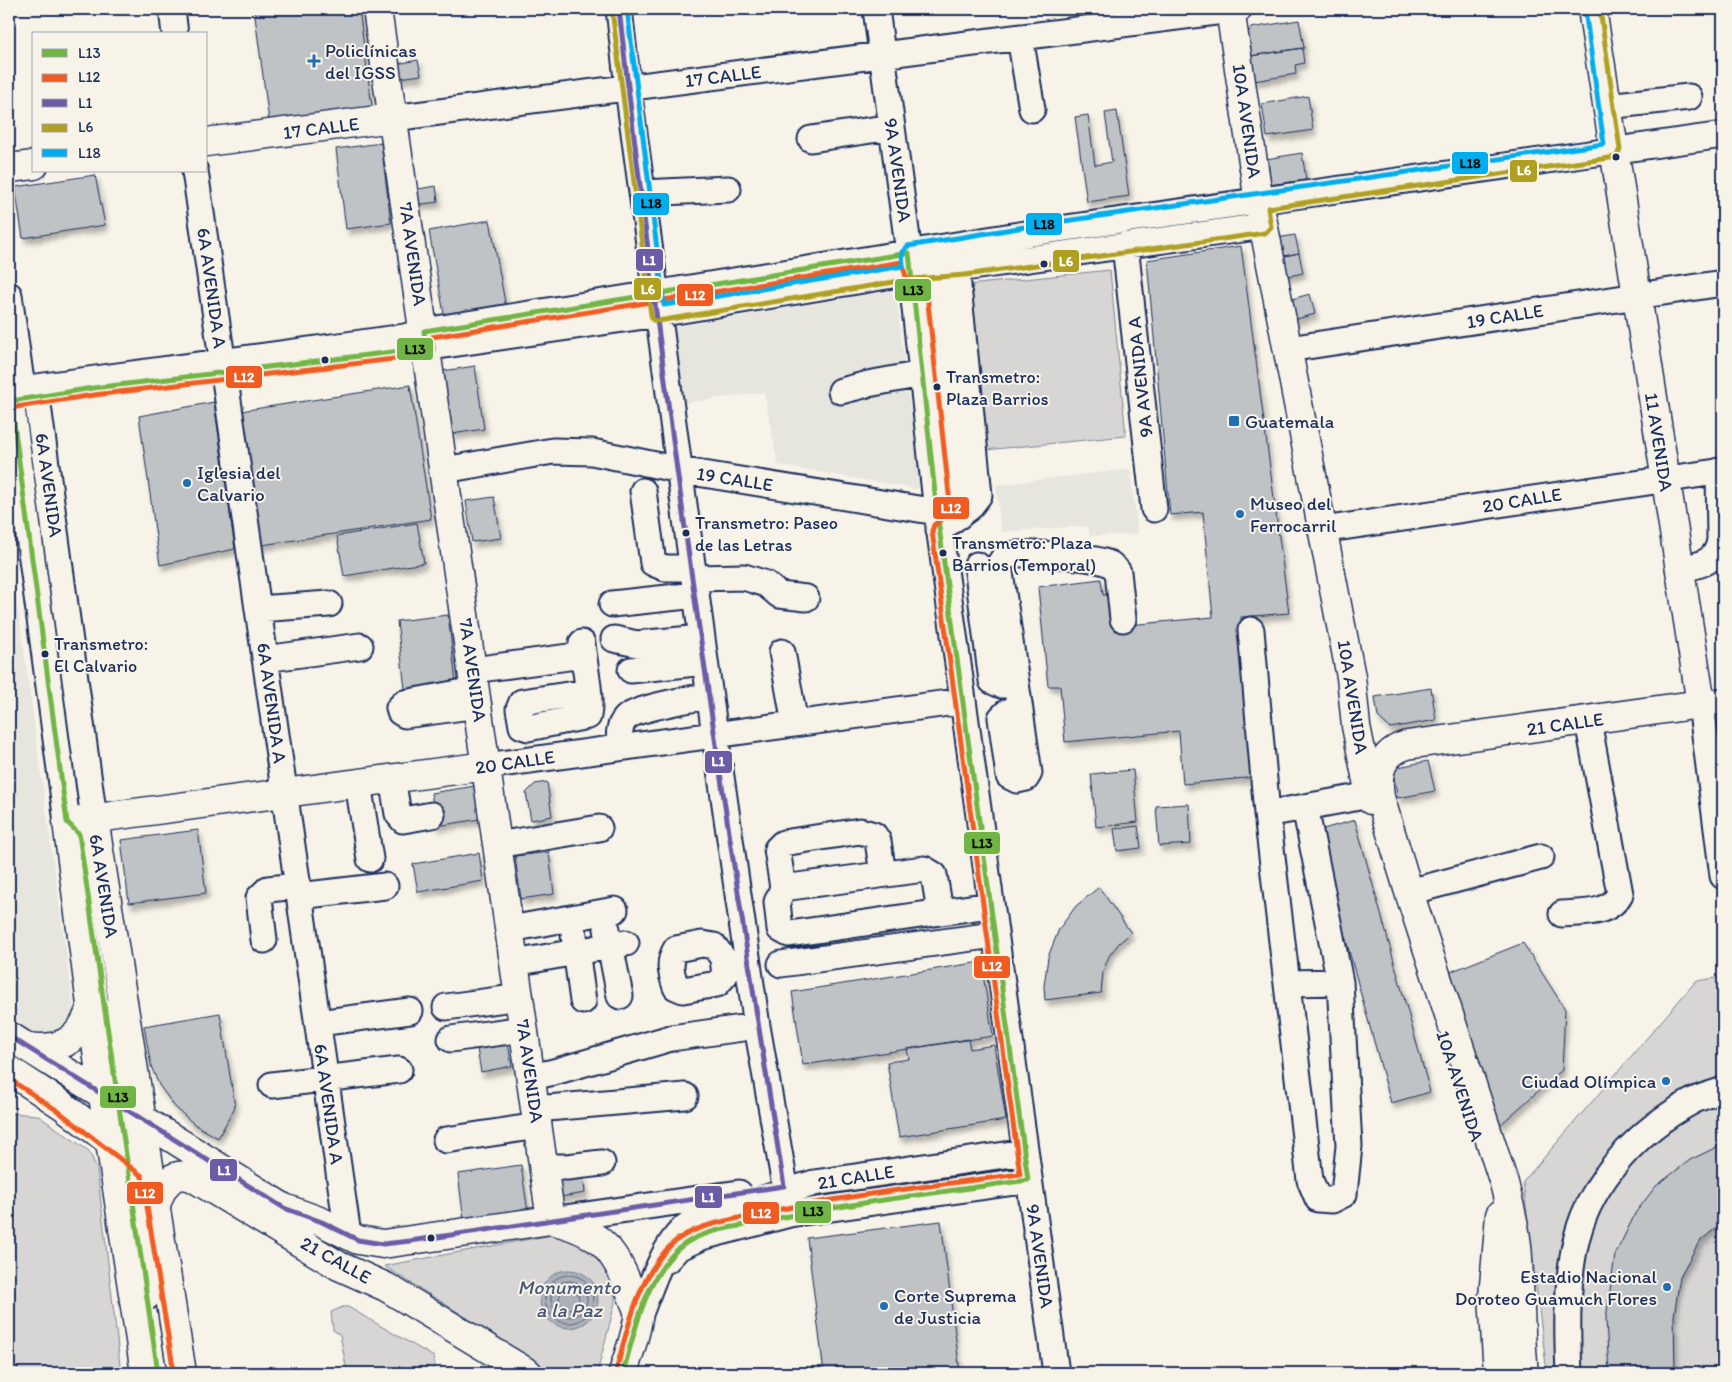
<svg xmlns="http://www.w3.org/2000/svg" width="1732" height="1382" viewBox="0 0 1732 1382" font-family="Itim,sans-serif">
<defs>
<filter id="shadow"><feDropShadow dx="3" dy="5.5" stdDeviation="2.5" flood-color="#0004"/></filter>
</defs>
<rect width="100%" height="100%" fill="#f7f3e8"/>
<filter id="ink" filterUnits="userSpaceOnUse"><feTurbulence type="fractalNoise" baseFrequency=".02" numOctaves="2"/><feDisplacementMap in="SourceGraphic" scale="10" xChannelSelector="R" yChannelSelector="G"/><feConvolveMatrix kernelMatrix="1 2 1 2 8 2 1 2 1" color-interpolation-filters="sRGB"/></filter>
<g filter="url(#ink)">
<path fill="#e6e5de" d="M891,291L894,292L896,296L920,485L917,489L778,465L764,392L685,403L673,331L674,327Z
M1130,469L1138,534L1090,536L1087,526L1001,532L996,485Z
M14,579L74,1011L56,1035L24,1031L9,1020V580Z"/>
<path fill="#d7d6d4" stroke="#798299" d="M1110,270L1126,436L985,450L968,285Z
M1723,977V1373H1547L1523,1182L1696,981Z
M9,1113L37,1115L89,1151L97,1169L121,1373H9Z
M557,1234L597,1249L615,1287V1303L597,1373H551L504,1341L384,1266Z
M343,1307H348L434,1357L435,1366L430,1373H346L347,1371L340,1335L333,1330L331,1312Z"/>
<path fill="#acb0b9" stroke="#727c95" d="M540 1299a29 29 0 1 1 58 0a29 29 0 1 1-58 0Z"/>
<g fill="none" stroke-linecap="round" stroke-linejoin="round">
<path stroke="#556382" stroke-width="1" d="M545 1299a24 24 0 1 1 48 0a24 24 0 1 1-48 0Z
M551 1299a18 18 0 1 1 36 0a18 18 0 1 1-36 0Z
M559 1299a10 10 0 1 1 20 0a10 10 0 1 1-20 0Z"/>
</g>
<path fill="#c0c3c5" stroke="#1b2f5e" filter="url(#shadow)" d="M254,9H359L373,114L270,128Z
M1299,20L1304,48L1250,56L1247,34L1251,28Z
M1302,48L1304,63L1295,65L1296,74L1254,81L1250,56Z
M418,60L421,75L393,79L391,65Z
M1308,96L1313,130L1267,137L1262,104Z
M1117,111L1129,196L1087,202L1075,117L1088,115L1095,165L1112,162L1105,113Z
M381,143L391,223L346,229L336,149Z
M1302,153L1306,180L1269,185L1266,159Z
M95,175L105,225L23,238L15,187Z
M436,186L438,202L415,205L412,190Z
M490,220L506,308L445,319L429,231Z
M1295,235L1299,253L1280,257L1277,238Z
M1241,246L1289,613L1241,617L1256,777L1183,784L1179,731L1065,742L1060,686H1048L1038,587L1101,579L1103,595L1116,594L1119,626L1213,617L1203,512L1170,515L1147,260Z
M1299,253L1303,273L1284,277L1280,257Z
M1310,294L1315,314L1293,320L1288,300Z
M475,366L484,429L452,434L443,371Z
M410,385L431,519L249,547L228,413Z
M214,402L235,549L160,565L139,416Z
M494,497L501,538L472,542L466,501Z
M417,523L424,563L344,576L337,536Z
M448,615L456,683L405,689L397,621Z
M1431,688L1436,720L1390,728L1378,717L1375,697Z
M1428,761L1435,791L1398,798L1393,773L1398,767Z
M1133,770L1138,822L1096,827L1091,774Z
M547,782L552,816L531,820L526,793L535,784Z
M475,786L480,819L437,826L431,793Z
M1189,804L1191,844L1159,846L1156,806Z
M1355,820L1430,1092L1391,1103L1316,831Z
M1138,826L1141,848L1117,851L1114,829Z
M198,830L206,893L129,903L121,840Z
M549,852L554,894L521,899L515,856Z
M479,853L483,881L418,892L413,864Z
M1099,887L1131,933L1119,943L1109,956L1103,971L1101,993L1045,1000L1044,986L1048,957L1059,929L1076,906Z
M1523,943L1565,1009L1562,1070L1500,1125L1450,972Z
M981,962L993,1036L803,1065L792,992Z
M220,1013L235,1107L218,1138L194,1124L175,1107L159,1085L151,1066L144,1026Z
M968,1039L970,1049L994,1045L1006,1120L899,1137L887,1062L909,1059L907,1049Z
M508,1044L512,1066L481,1072L477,1049Z
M1723,1144V1222L1699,1242L1680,1276L1674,1316L1675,1373H1609L1606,1319L1615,1255L1636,1212L1656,1186L1690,1160Z
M521,1165L528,1212L464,1221L458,1174Z
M583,1176L585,1193L560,1197L557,1180Z
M941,1221L960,1373H824L807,1238Z"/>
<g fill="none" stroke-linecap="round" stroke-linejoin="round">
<defs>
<path id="minor" d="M172,9L175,34
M619,9L628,88L715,735L757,1026L790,1214
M876,9L909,253L937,512L1056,1373
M1020,37L1032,109
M1607,106L1689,97
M393,118L1239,9
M811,139L892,127
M195,171L348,1235
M642,193L728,189
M1125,245L1154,509
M919,275L933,279L959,516
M933,279L957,276L979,495L969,508L939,530
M9,295L22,389L405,337L424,331L1038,232L1723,135
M438,346L658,314L911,272L964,268L1264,226
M1288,349L1723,283
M841,391L868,384L922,374
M37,398L94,819
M11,401L67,822L80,837
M444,470L553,451L592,452L685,471L937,512
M1719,471L1720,539H1723
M643,491L653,563L665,568H693
M1322,530L1723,471
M977,565L992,681L1001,685H1015
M1679,569C1699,566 1718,562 1720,539
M694,578L744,577L766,584L779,595L806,598
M612,604L696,595
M258,609L329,604
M1251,630L1267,814L1310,1180L1318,1199L1332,1200L1344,1194L1349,1146L1340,982L1305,807
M614,639L637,644L702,638
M582,643C584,665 592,696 588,716L528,728L522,726L519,709L522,702L587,692
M782,652L795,724
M265,659L360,646
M473,670L583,655
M631,670L705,662
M475,690L404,703L399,708L400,712L405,715L478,705
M1723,701L1701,704L1723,876
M1019,710L1007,712L1001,718L1009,776L1017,780L1026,778L1029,773L999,565C1001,562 1003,558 1006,556C1021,550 1095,557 1110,564C1113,566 1116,569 1118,572L1123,619
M620,747C619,736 618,726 626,718C636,708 694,698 710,696
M486,766L963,701
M392,778L398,814L403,820L432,815
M358,783L370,859
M1267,814L1370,795
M497,845L599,828
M783,888L777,849L783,843L860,831L874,835L878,841L883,874
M1409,892L1541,857
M299,896L385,886
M940,911L934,875L924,869L783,888L777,902L780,929L789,934L990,905
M1562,914C1583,912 1609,915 1620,894L1588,721
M510,929L615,910
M607,929L620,996
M574,935L583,1001
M264,940L259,898L268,889L298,886
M702,944L714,946L723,958L725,975L717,984L683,990L676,987C671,973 668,962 676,949Z
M515,963L626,943
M781,964L994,935
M1287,983L1340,982
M446,1007L520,997
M105,1013L147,1297
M318,1023L410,1011
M451,1039L524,1029
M531,1077L554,1072L671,1038L757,1026
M272,1085L399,1070
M536,1109L685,1096
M446,1140L538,1126
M544,1167H567L602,1163
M551,1220L739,1193
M667,1260L678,1248L702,1237L790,1214L1028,1180
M639,1316C652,1285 665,1235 696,1220L814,1183L1025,1152
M1569,1373C1567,1329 1566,1280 1577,1237C1592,1179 1639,1130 1691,1102C1701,1096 1713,1094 1723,1090"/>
<path id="major" d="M377,9L551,1220
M1230,9L1259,202L1351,677L1356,726L1371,800
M206,142L393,118
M9,168L34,165
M94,819L182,1373
M9,1036L284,1208L322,1222L358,1240L383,1244L551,1220C598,1231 615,1248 631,1293C633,1300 640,1311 638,1318C636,1336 628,1355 623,1373
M29,1047C64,1052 84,1036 92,1003
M9,1070L62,1105L118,1148
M155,1209C160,1190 170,1168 194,1178L339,1266L386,1287L528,1373
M145,1373L103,1096L67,822L486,766
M1498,1373L1493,1297L1500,1215
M1524,1373C1520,1335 1520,1297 1518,1258C1517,1233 1510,1208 1504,1183L1409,892L1380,797C1376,772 1382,752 1407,745L1701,704L1592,9"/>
</defs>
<use href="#minor" stroke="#1b2f5e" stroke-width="29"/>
<use href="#major" stroke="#1b2f5e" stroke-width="31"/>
<use href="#minor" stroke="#f7f3e8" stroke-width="25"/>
<use href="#major" stroke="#f7f3e8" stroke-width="28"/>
<defs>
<path id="bus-1" d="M158,1373L79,834L67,822L11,401L93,388L426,348L424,331L909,253L937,512L1028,1180C937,1193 845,1203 755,1223C730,1228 697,1231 677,1250C644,1282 635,1330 623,1373"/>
<path id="bus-2" d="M10,408L94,395L427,355L433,350L432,337L902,262L906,277L926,285L951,512L934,525L932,531L1020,1174C931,1186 841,1196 753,1215C727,1221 693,1225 672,1244C638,1277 628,1327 616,1371
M9,1079L58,1111L142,1176L174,1373"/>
<path id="bus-3" d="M9,1036L284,1208L322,1222L358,1240L383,1244L410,1241L784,1186C721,795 664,402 619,9"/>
<path id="bus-4" d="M612,10L651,315L653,320L658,321L912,279L965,275L1265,233L1271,227L1268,208L1616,157L1620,149L1600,9"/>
<path id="bus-5" d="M627,9L664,305L903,266L902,252L908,246L1037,225L1604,144L1585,10"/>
</defs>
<use href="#bus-1" stroke="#f7f3e8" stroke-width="9"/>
<use href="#bus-2" stroke="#f7f3e8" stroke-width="9"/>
<use href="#bus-3" stroke="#f7f3e8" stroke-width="9"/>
<use href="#bus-4" stroke="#f7f3e8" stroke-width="9"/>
<use href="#bus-5" stroke="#f7f3e8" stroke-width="9"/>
<use href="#bus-1" stroke="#71b544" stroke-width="5"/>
<use href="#bus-2" stroke="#f05b22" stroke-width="5"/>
<use href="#bus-3" stroke="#6b5ca7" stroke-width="5"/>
<use href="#bus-4" stroke="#afa021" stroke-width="5"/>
<use href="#bus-5" stroke="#00aeef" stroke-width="5"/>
</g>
</g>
<g fill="#1f6fb2" stroke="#f7f3e8" stroke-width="2">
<path d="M311.5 53.5h5v5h5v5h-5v5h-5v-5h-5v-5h5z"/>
<rect x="1228" y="415" width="12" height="12" rx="2.5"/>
<circle cx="187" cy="483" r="5"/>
<circle cx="1240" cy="514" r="5"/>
<circle cx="1666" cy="1081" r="5"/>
<circle cx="1667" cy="1287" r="5"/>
<circle cx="884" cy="1306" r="5"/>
</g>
<g fill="#1b2f5e" stroke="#f7f3e8" stroke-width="2">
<circle cx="1616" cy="157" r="4.5"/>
<circle cx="1044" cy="264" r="4.5"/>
<circle cx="325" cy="360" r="4.5"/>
<circle cx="937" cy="387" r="4.5"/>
<circle cx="686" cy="533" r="4.5"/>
<circle cx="943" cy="553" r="4.5"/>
<circle cx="45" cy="654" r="4.5"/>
<circle cx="431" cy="1238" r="4.5"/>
</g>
<g text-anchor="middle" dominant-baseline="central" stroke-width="4" stroke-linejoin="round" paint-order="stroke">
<g font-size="18" fill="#1b2f5e" stroke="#f7f3e8" text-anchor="start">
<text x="946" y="377">Transmetro:<tspan x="946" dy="22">Plaza Barrios</tspan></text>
<text x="695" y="523">Transmetro: Paseo<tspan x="695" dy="22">de las Letras</tspan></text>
<text x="952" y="543">Transmetro: Plaza<tspan x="952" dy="22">Barrios (Temporal)</tspan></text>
<text x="54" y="644">Transmetro:<tspan x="54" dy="22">El Calvario</tspan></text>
</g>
<g font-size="19" fill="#1b2f5e" stroke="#f7f3e8" text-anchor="start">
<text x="325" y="50">Policlínicas<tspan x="325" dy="22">del IGSS</tspan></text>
<text x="1245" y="421">Guatemala</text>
<text x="197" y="472">Iglesia del<tspan x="197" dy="22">Calvario</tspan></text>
<text x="1250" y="503">Museo del<tspan x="1250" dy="22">Ferrocarril</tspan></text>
<text x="1656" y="1081" text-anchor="end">Ciudad Olímpica</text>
<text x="1657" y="1276" text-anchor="end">Estadio Nacional<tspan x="1657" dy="22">Doroteo Guamuch Flores</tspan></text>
<text x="894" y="1295">Corte Suprema<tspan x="894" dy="22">de Justicia</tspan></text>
</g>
<g font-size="19" fill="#1b2f5e" stroke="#f7f3e8">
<text transform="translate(723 76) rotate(-7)">17 CALLE</text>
<text transform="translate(1247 121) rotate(82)">10A AVENIDA</text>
<text transform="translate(321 128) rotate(-7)">17 CALLE</text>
<text transform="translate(898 170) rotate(82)">9A AVENIDA</text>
<text transform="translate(413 254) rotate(82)">7A AVENIDA</text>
<text transform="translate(212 288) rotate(82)">6A AVENIDA A</text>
<text transform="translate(1505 316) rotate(-9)">19 CALLE</text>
<text transform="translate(1140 377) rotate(-96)">9A AVENIDA A</text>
<text transform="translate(1659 442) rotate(81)">11 AVENIDA</text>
<text transform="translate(735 479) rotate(9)">19 CALLE</text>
<text transform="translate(49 485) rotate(82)">6A AVENIDA</text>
<text transform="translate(1522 500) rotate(-9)">20 CALLE</text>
<text transform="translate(473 670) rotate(82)">7A AVENIDA</text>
<text transform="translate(1353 697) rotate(81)">10A AVENIDA</text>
<text transform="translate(272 703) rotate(82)">6A AVENIDA A</text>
<text transform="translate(1565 724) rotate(-8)">21 CALLE</text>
<text transform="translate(515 762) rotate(-8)">20 CALLE</text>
<text transform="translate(104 886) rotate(81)">6A AVENIDA</text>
<text transform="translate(530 1071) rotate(82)">7A AVENIDA</text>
<text transform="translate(1460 1086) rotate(72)">10A AVENIDA</text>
<text transform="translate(329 1104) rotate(82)">6A AVENIDA A</text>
<text transform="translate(856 1177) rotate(-9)">21 CALLE</text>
<text transform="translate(1040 1256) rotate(82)">9A AVENIDA</text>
<text transform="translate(336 1260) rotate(29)">21 CALLE</text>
</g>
<g font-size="20" font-style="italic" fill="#465679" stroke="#f7f3e8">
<text x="569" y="1287">Monumento<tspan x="569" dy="23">a la Paz</tspan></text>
</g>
</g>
<g stroke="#f7f3e8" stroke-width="2">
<rect x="1451" y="151" width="38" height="24" rx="5" fill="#00aeef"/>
<rect x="1509" y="159" width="29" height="24" rx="5" fill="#afa021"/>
<rect x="632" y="192" width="38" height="24" rx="5" fill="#00aeef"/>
<rect x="1025" y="212" width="38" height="24" rx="5" fill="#00aeef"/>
<rect x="635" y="248" width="29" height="24" rx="5" fill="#6b5ca7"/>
<rect x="1052" y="249" width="28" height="24" rx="5" fill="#afa021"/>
<rect x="633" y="277" width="29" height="24" rx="5" fill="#afa021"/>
<rect x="894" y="278" width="38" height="24" rx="5" fill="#71b544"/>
<rect x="676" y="283" width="38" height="24" rx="5" fill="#f05b22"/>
<rect x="396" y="337" width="38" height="24" rx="5" fill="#71b544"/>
<rect x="225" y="365" width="38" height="24" rx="5" fill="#f05b22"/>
<rect x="932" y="496" width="38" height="24" rx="5" fill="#f05b22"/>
<rect x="704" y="750" width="29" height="24" rx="5" fill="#6b5ca7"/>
<rect x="963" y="831" width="38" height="24" rx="5" fill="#71b544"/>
<rect x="973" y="955" width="38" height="24" rx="5" fill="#f05b22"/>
<rect x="99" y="1085" width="38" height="24" rx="5" fill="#71b544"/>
<rect x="209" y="1158" width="29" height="24" rx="5" fill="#6b5ca7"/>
<rect x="126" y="1181" width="38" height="24" rx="5" fill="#f05b22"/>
<rect x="694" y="1185" width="29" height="24" rx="5" fill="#6b5ca7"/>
<rect x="794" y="1200" width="38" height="24" rx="5" fill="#71b544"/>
<rect x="742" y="1201" width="38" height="24" rx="5" fill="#f05b22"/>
</g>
<g font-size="14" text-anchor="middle" font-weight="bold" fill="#fff">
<text x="1524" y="175">L6</text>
<text x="649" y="265">L1</text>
<text x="1066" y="266">L6</text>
<text x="648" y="294">L6</text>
<text x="695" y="300">L12</text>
<text x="244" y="382">L12</text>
<text x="951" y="513">L12</text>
<text x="718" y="766">L1</text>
<text x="992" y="971">L12</text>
<text x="224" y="1175">L1</text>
<text x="145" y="1198">L12</text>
<text x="708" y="1202">L1</text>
<text x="761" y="1218">L12</text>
</g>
<g font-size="14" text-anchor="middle" font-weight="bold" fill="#111">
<text x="1470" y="168">L18</text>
<text x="651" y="208">L18</text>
<text x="1044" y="229">L18</text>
<text x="913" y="295">L13</text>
<text x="415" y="354">L13</text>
<text x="982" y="848">L13</text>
<text x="118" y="1102">L13</text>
<text x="813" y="1216">L13</text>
</g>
<rect width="1732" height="1382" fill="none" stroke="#f7f3e8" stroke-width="30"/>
<rect x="15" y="15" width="1702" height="1352" fill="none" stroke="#1b2f5e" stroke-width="2" filter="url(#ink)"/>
<rect x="32" y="32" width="175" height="140" fill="#f7f3e8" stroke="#9fa5b1"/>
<rect x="42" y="49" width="25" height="8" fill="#71b544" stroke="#9fa5b1"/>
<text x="78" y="58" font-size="15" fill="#1b2f5e">L13</text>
<rect x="42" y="74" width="25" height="8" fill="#f05b22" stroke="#9fa5b1"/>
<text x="78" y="82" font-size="15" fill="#1b2f5e">L12</text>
<rect x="42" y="99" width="25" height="8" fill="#6b5ca7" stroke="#9fa5b1"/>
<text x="78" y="108" font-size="15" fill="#1b2f5e">L1</text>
<rect x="42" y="124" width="25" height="8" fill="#afa021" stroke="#9fa5b1"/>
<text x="78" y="132" font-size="15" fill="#1b2f5e">L6</text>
<rect x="42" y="149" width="25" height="8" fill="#00aeef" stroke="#9fa5b1"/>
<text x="78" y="158" font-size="15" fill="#1b2f5e">L18</text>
</svg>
